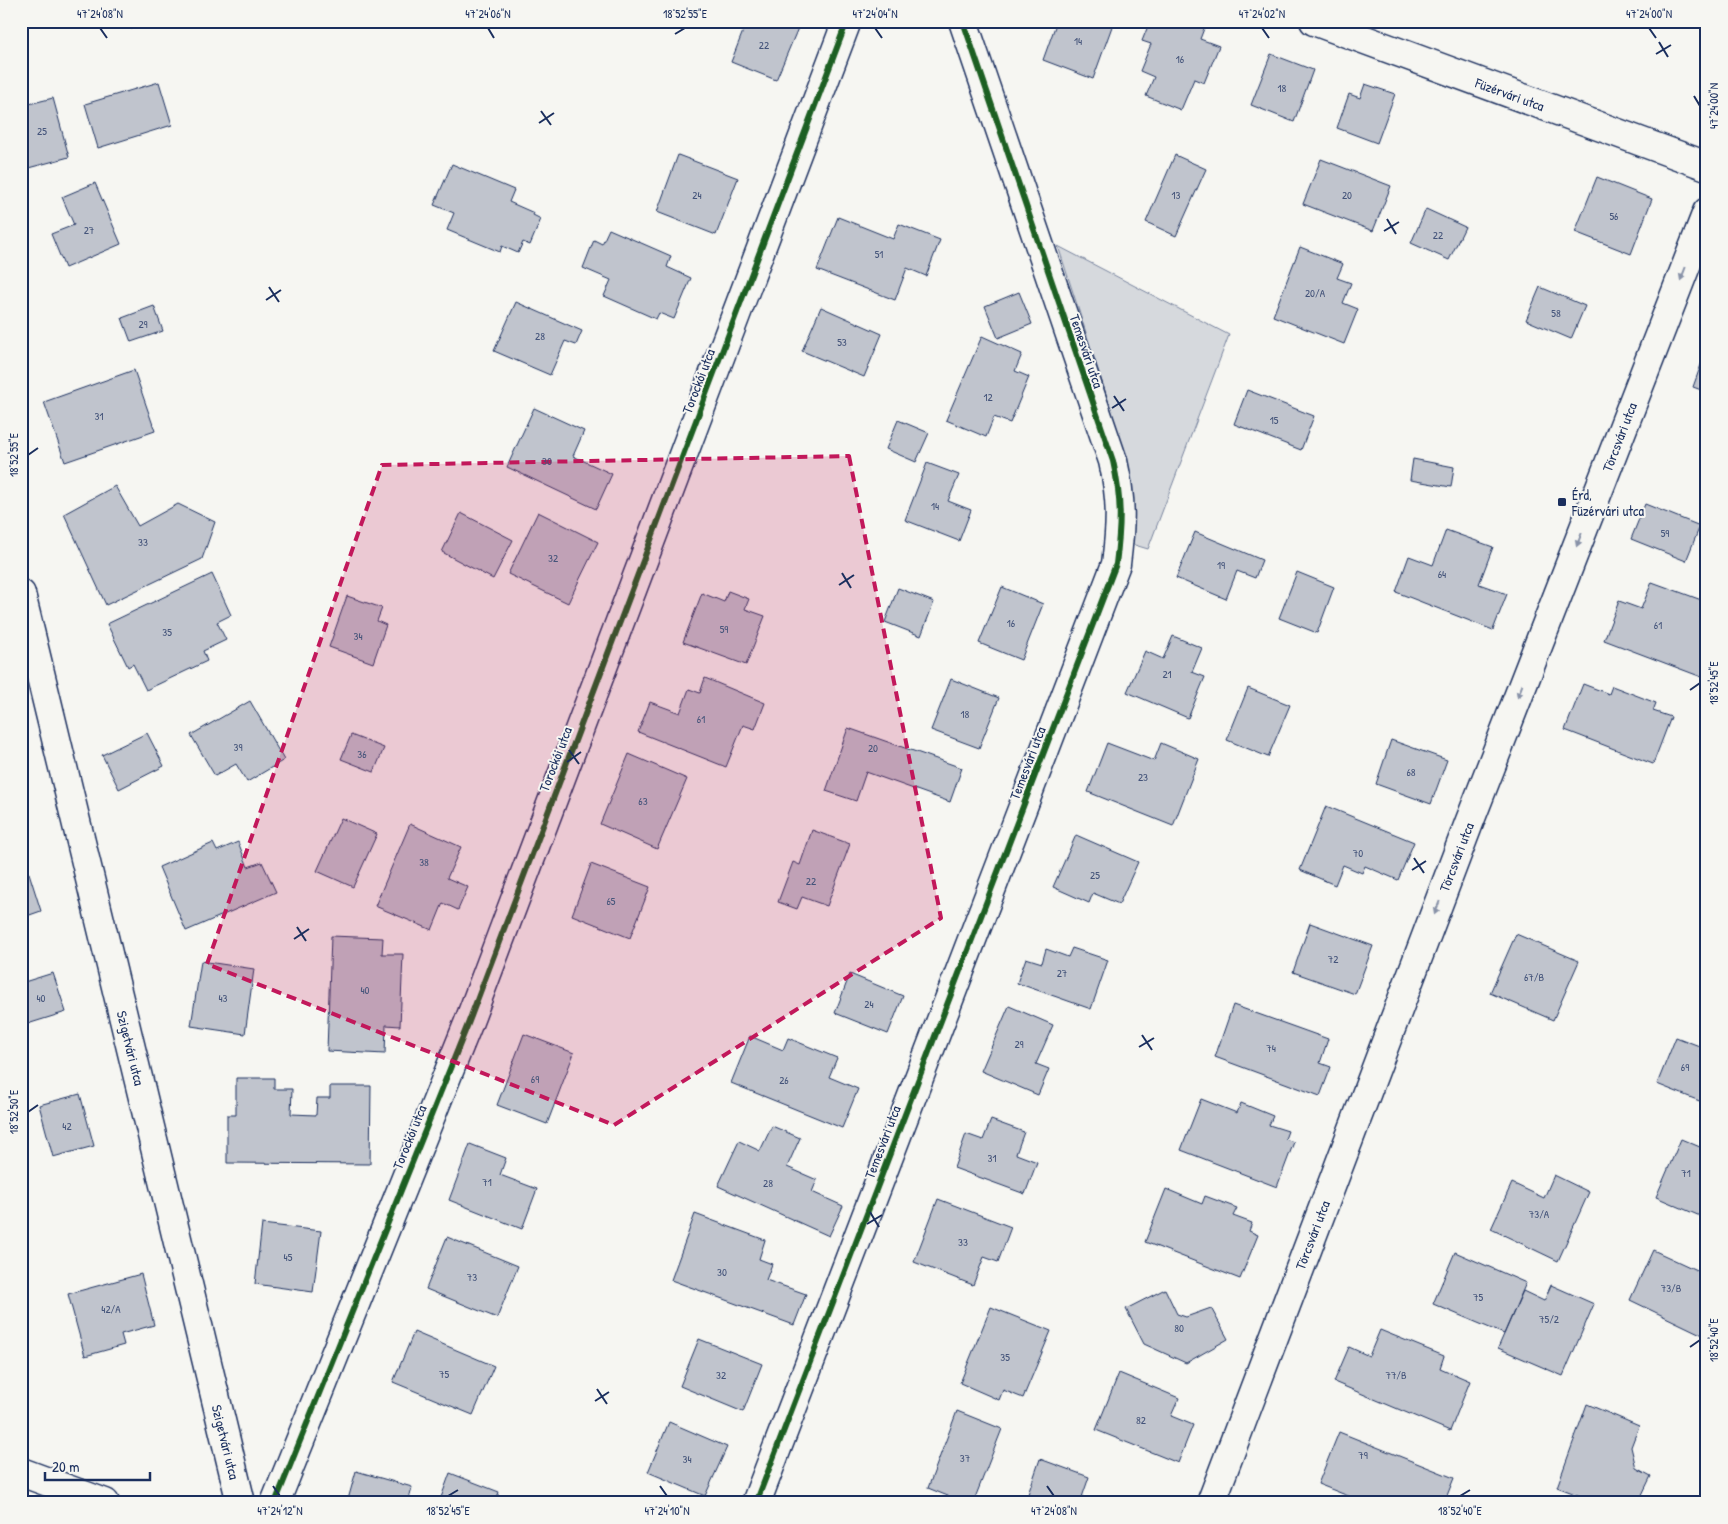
<svg xmlns="http://www.w3.org/2000/svg" width="1728" height="1524" viewBox="0 0 1728 1524" font-family="'Patrick Hand',sans-serif">
<rect width="100%" height="100%" fill="#f6f6f2"/>
<filter id="ink" filterUnits="userSpaceOnUse"><feTurbulence type="fractalNoise" baseFrequency=".02" numOctaves="2"/><feDisplacementMap in="SourceGraphic" scale="10" xChannelSelector="R" yChannelSelector="G"/><feConvolveMatrix kernelMatrix="1 2 1 2 8 2 1 2 1" color-interpolation-filters="sRGB"/></filter>
<g filter="url(#ink)">
<path fill="#d6d9dd" stroke="#78849e" d="M1058,246L1229,335L1148,549L1128,543L1131,507L1123,447Z"/>
<path fill="#c0c4cd" stroke="#1b2f5e" d="M129,21H156L131,29Z
M747,21H782L798,28L776,80L731,62Z
M1057,21H1114L1093,79L1043,60Z
M1150,21H1193L1205,26L1200,39L1219,46L1204,83L1194,79L1181,110L1146,96L1154,77L1140,71L1151,44L1142,41Z
M1271,54L1313,70L1294,122L1251,105Z
M159,82L172,125L98,148L85,104Z
M1365,84L1395,94L1377,143L1337,128L1349,94L1360,98Z
M53,98L69,157L21,170V106Z
M678,155L738,178L716,235L657,212Z
M1175,155L1206,169L1176,236L1146,222Z
M1321,159L1391,186L1373,231L1303,204Z
M452,164L514,190L509,202L534,213L533,215L541,219L530,245L523,242L518,253L502,246L500,252L447,230L454,213L434,205Z
M1597,177L1652,199L1631,254L1575,232Z
M95,183L121,244L65,268L51,234L74,225L62,197Z
M1426,209L1465,227L1449,260L1411,243Z
M838,217L893,239L899,224L940,240L926,276L907,268L895,300L817,270Z
M609,229L671,256L667,267L691,278L674,319L659,313L656,319L604,296L611,280L583,268L594,240L602,244Z
M1300,247L1343,264L1337,278L1351,283L1343,303L1358,309L1344,344L1273,316Z
M1540,287L1585,306L1571,339L1526,320Z
M1019,292L1032,324L998,338L985,306Z
M516,302L582,331L576,345L565,341L550,375L494,351Z
M154,306L163,331L131,342L122,318Z
M821,307L882,334L864,377L802,351Z
M982,336L1022,354L1015,371L1029,377L1010,423L994,417L986,437L946,420Z
M1707,348V392L1693,387Z
M134,370L155,431L65,462L44,402Z
M1247,390L1314,416L1301,450L1234,424Z
M534,408L584,431L573,456L612,474L596,509L507,467Z
M898,420L929,433L916,462L886,449Z
M1413,459L1454,467L1451,487L1410,480Z
M927,463L959,475L948,501L971,510L959,541L905,520Z
M115,486L138,526L178,504L215,522L202,559L106,605L64,514Z
M1645,504L1700,526L1686,561L1631,539Z
M538,512L598,542L568,603L508,574Z
M461,513L513,540L493,579L442,552Z
M1446,530L1493,547L1479,584L1507,594L1493,630L1396,592L1409,556L1433,565Z
M1195,532L1262,560L1255,578L1237,571L1226,599L1176,578Z
M1297,572L1334,587L1317,633L1279,618Z
M212,574L231,615L217,622L226,640L203,651L207,661L146,690L133,664L128,667L107,624Z
M1652,582L1707,602V679L1604,640L1619,601L1641,609Z
M1002,587L1043,604L1021,660L979,643Z
M898,588L934,602L921,636L885,622Z
M728,591L749,599L745,609L765,616L746,665L683,642L702,593L724,602Z
M347,596L382,608L377,621L386,625L373,663L329,647Z
M1173,636L1202,648L1192,672L1205,677L1188,718L1127,692L1145,651L1163,659Z
M705,678L765,703L755,729L743,725L726,767L638,732L650,702L680,713L689,689L700,693Z
M951,679L999,698L979,748L931,730Z
M1583,684L1609,694L1612,686L1656,703L1653,711L1671,717L1653,764L1565,730Z
M1248,688L1290,705L1268,757L1227,740Z
M250,701L284,760L247,782L236,764L215,776L191,735Z
M848,728L962,768L950,802L866,772L856,801L826,791Z
M147,733L164,766L119,789L102,755Z
M351,735L384,748L374,772L341,759Z
M1391,740L1447,760L1431,804L1376,784Z
M1107,743L1154,761L1161,743L1199,759L1173,826L1088,792Z
M629,754L687,779L657,849L600,824Z
M1326,806L1414,842L1398,880L1365,866L1362,873L1343,865L1335,885L1300,870Z
M341,818L377,834L353,887L317,871Z
M410,824L461,847L447,878L468,887L458,910L443,903L432,930L375,906Z
M812,830L850,844L827,906L802,897L797,909L778,902L793,862L800,865Z
M1076,835L1138,862L1119,904L1093,893L1089,903L1053,887Z
M238,842L248,867L262,862L276,892L186,931L159,867L213,843L217,851Z
M591,864L650,887L630,938L572,915Z
M29,873L41,911L21,918V875Z
M1310,923L1373,946L1355,994L1293,972Z
M1516,934L1579,961L1553,1020L1490,993Z
M331,936L383,938L382,954H403L400,1026L386,1025L385,1054L327,1051Z
M1072,948L1108,960L1091,1009L1017,983L1026,958L1042,963L1046,949L1068,957Z
M201,961L254,969L245,1034L191,1026Z
M53,973L66,1012L21,1026V983Z
M850,974L903,996L888,1034L835,1013Z
M1233,1005L1328,1039L1320,1063L1331,1067L1320,1096L1215,1057Z
M1009,1006L1053,1025L1036,1064L1049,1069L1038,1095L981,1071Z
M524,1034L574,1053L547,1124L497,1105Z
M750,1036L783,1050L788,1038L837,1058L829,1077L858,1089L842,1128L731,1083Z
M1676,1037L1707,1049V1104L1657,1084Z
M236,1078H274V1089H292L291,1114L316,1115L317,1098H330V1086H371L370,1164L227,1163V1115H236Z
M80,1094L94,1146L53,1157L39,1105Z
M1201,1099L1237,1113L1241,1103L1273,1116L1269,1125L1288,1131L1285,1139L1294,1142L1277,1187L1181,1150Z
M991,1120L1024,1132L1016,1154L1037,1162L1025,1194L954,1168L966,1134L983,1140Z
M772,1126L800,1138L787,1167L817,1180L812,1192L843,1206L829,1236L718,1186L739,1141L760,1151Z
M1681,1139L1707,1150V1219L1656,1197Z
M470,1144L506,1158L500,1175L537,1189L522,1229L449,1200Z
M1554,1175L1589,1192L1558,1261L1491,1229L1512,1183L1544,1198Z
M1166,1189L1202,1204L1205,1196L1237,1208L1233,1216L1252,1223L1249,1231L1258,1235L1240,1279L1145,1242Z
M938,1199L1011,1227L998,1262L984,1257L973,1285L914,1262Z
M695,1214L765,1240L759,1259L772,1264L766,1280L806,1294L794,1325L671,1280Z
M262,1224L321,1231L313,1292L255,1284Z
M447,1237L518,1266L497,1318L426,1289Z
M1653,1250L1707,1275V1337L1630,1300Z
M1455,1252L1526,1283L1504,1334L1433,1304Z
M141,1274L154,1325L121,1334L124,1345L85,1356L68,1294Z
M1551,1285L1594,1304L1563,1376L1498,1348L1523,1291L1544,1301Z
M1165,1289L1177,1314L1186,1317L1211,1308L1228,1339L1186,1363L1144,1344L1126,1309Z
M991,1307L1051,1331L1023,1398L1003,1390L999,1400L960,1383Z
M1380,1330L1444,1356L1440,1368L1470,1381L1450,1431L1334,1382L1349,1347L1369,1356Z
M414,1332L494,1366L473,1415L393,1382Z
M699,1339L762,1364L743,1412L680,1386Z
M1119,1373L1179,1398L1171,1416L1193,1425L1178,1463L1096,1430Z
M1587,1404L1639,1426L1631,1447L1636,1468L1651,1476L1638,1503H1599L1557,1487Z
M957,1411L1002,1429L973,1503H965L928,1488Z
M669,1422L727,1447L705,1496L648,1472Z
M1339,1432L1454,1478L1444,1503H1366L1318,1484Z
M1040,1459L1089,1477L1080,1503H1025Z
M356,1471L412,1487L408,1503H347Z
M450,1473L499,1492L495,1503H439Z"/>
<g fill="none" stroke-linecap="round" stroke-linejoin="round">
<defs>
<path id="minor" d="M1314,21L1707,166
M21,594L241,1503
M21,1472L105,1503
M275,1503L468,1024L847,21
M756,1503L1116,564C1121,524 1122,501 1113,461L963,21
M1211,1503L1469,823L1707,212"/>
</defs>
<use href="#minor" stroke="#1b2f5e" stroke-width="31"/>
<use href="#minor" stroke="#f6f6f2" stroke-width="28"/>
<defs>
<path id="cycleway" d="M275,1503L468,1024L847,21
M756,1503L1116,564C1121,524 1122,501 1113,461L963,21"/>
</defs>
<use href="#cycleway" stroke="#f6f6f2" stroke-width="9"/>
<use href="#cycleway" stroke="#1b5e20" stroke-width="6"/>
</g>
<defs><path id="oneway-solid" d="M-6-.8H1V-3.2L6.5 0L1 3.2V.8H-6Z" transform="scale(1.25)"/></defs>
<g fill="#8892a8">
<use href="#oneway-solid" transform="translate(1683 274) rotate(111)"/>
<use href="#oneway-solid" transform="translate(1579 540) rotate(111)"/>
<use href="#oneway-solid" transform="translate(1520 691) rotate(111)"/>
<use href="#oneway-solid" transform="translate(1437 908) rotate(111)"/>
</g>
</g>
<path fill="#c2185b" fill-opacity="0.2" stroke="#c2185b" stroke-width="4" stroke-dasharray="10 6" stroke-linejoin="round" d="M849,456L941,918L614,1125L207,964L382,465Z"/>
<path fill="none" stroke="#1b2f5e" stroke-width="2" d="M100,28L107,38M488,28L494,38M875,28L882,38M1262,28L1269,38M1649,28L1656,38M675,34L685,28M1659,42L1668,57M1656,54L1671,45M1694,96L1700,106M541,111L551,125M539,123L554,113M1387,219L1396,234M1384,231L1399,222M269,287L279,302M266,300L281,290M1114,396L1124,411M1112,408L1126,399M28,455L38,448M842,573L851,588M839,585L854,575M1690,690L1700,683M569,750L579,764M567,762L581,752M1414,858L1424,873M1412,870L1426,861M297,927L306,941M294,939L309,929M1142,1035L1152,1050M1139,1047L1154,1038M28,1112L38,1105M870,1212L879,1227M867,1224L882,1215M1690,1347L1700,1340M597,1389L607,1404M595,1401L609,1392M273,1486L280,1496M660,1486L667,1496M1047,1486L1054,1496M448,1496L458,1490M1460,1496L1470,1490"/>
<rect fill="#1b2f5e" stroke="#f6f6f2" stroke-width="2" x="1557" y="497" width="10" height="10" rx="2.5"/>
<g text-anchor="middle" dominant-baseline="central" stroke-width="4" stroke-linejoin="round" paint-order="stroke">
<g font-size="11" fill="#44547a">
<text x="1078" y="41">14</text>
<text x="764" y="45">22</text>
<text x="1180" y="59">16</text>
<text x="1282" y="88">18</text>
<text x="42" y="131">25</text>
<text x="697" y="195">24</text>
<text x="1176" y="195">13</text>
<text x="1347" y="195">20</text>
<text x="1614" y="216">56</text>
<text x="89" y="230">27</text>
<text x="1438" y="235">22</text>
<text x="879" y="254">51</text>
<text x="1315" y="293">20/A</text>
<text x="1556" y="313">58</text>
<text x="143" y="324">29</text>
<text x="540" y="336">28</text>
<text x="842" y="342">53</text>
<text x="988" y="397">12</text>
<text x="99" y="416">31</text>
<text x="1274" y="420">15</text>
<text x="547" y="461">30</text>
<text x="935" y="506">14</text>
<text x="1665" y="533">59</text>
<text x="143" y="542">33</text>
<text x="553" y="558">32</text>
<text x="1221" y="565">19</text>
<text x="1442" y="574">64</text>
<text x="1011" y="623">16</text>
<text x="1658" y="625">61</text>
<text x="724" y="629">59</text>
<text x="167" y="632">35</text>
<text x="358" y="636">34</text>
<text x="1167" y="674">21</text>
<text x="965" y="714">18</text>
<text x="701" y="719">61</text>
<text x="238" y="747">39</text>
<text x="873" y="748">20</text>
<text x="362" y="754">36</text>
<text x="1411" y="772">68</text>
<text x="1143" y="777">23</text>
<text x="643" y="801">63</text>
<text x="1358" y="853">70</text>
<text x="424" y="862">38</text>
<text x="1095" y="875">25</text>
<text x="811" y="881">22</text>
<text x="611" y="901">65</text>
<text x="1333" y="959">72</text>
<text x="1062" y="973">27</text>
<text x="1534" y="977">67/B</text>
<text x="365" y="990">40</text>
<text x="41" y="998">40</text>
<text x="223" y="998">43</text>
<text x="869" y="1004">24</text>
<text x="1019" y="1044">29</text>
<text x="1271" y="1048">74</text>
<text x="1685" y="1067">69</text>
<text x="535" y="1079">69</text>
<text x="784" y="1080">26</text>
<text x="67" y="1126">42</text>
<text x="992" y="1158">31</text>
<text x="1686" y="1173">71</text>
<text x="487" y="1182">71</text>
<text x="768" y="1183">28</text>
<text x="1539" y="1214">73/A</text>
<text x="963" y="1242">33</text>
<text x="288" y="1257">45</text>
<text x="722" y="1272">30</text>
<text x="472" y="1277">73</text>
<text x="1671" y="1288">73/B</text>
<text x="1478" y="1297">75</text>
<text x="111" y="1309">42/A</text>
<text x="1549" y="1319">75/2</text>
<text x="1179" y="1328">80</text>
<text x="1005" y="1357">35</text>
<text x="444" y="1374">75</text>
<text x="721" y="1375">32</text>
<text x="1396" y="1375">77/B</text>
<text x="1141" y="1420">82</text>
<text x="1363" y="1455">79</text>
<text x="965" y="1458">37</text>
<text x="687" y="1459">34</text>
</g>
<g font-size="14" fill="#1b2f5e" stroke="#f6f6f2">
<text transform="translate(1510 94) rotate(20)">Füzérvári utca</text>
<text transform="translate(1087 351) rotate(71)">Temesvári utca</text>
<text transform="translate(698 381) rotate(-69)">Torockói utca</text>
<text transform="translate(1619 437) rotate(-69)">Törcsvári utca</text>
<text transform="translate(555 759) rotate(-69)">Torockói utca</text>
<text transform="translate(1027 763) rotate(-69)">Temesvári utca</text>
<text transform="translate(1456 857) rotate(-69)">Törcsvári utca</text>
<text transform="translate(131 1048) rotate(76)">Szigetvári utca</text>
<text transform="translate(409 1137) rotate(-68)">Torockói utca</text>
<text transform="translate(882 1142) rotate(-69)">Temesvári utca</text>
<text transform="translate(1312 1235) rotate(-69)">Törcsvári utca</text>
<text transform="translate(226 1442) rotate(76)">Szigetvári utca</text>
</g>
<g font-size="14" fill="#1b2f5e" stroke="#f6f6f2" text-anchor="start">
<text x="1572" y="494">Érd,<tspan x="1572" dy="16">Füzérvári utca</tspan></text>
</g>
</g>
<rect width="1728" height="1524" fill="none" stroke="#f6f6f2" stroke-width="55"/>
<path d="M45 1472v8h105v-8" fill="none" stroke="#1b2f5e" stroke-width="2.5"/>
<text x="52" y="1472" font-size="15" fill="#1b2f5e" stroke="#f6f6f2" stroke-width="4" paint-order="stroke">20 m</text>
<rect x="28" y="28" width="1672" height="1468" fill="none" stroke="#1b2f5e" stroke-width="2"/>
<g font-size="12" text-anchor="middle" fill="#1b2f5e">
<text x="100" y="18">47°24'08"N</text>
<text x="488" y="18">47°24'06"N</text>
<text x="685" y="18">18°52'55"E</text>
<text x="875" y="18">47°24'04"N</text>
<text x="1262" y="18">47°24'02"N</text>
<text x="1649" y="18">47°24'00"N</text>
<text transform="translate(1714 106) rotate(-90)" y="4">47°24'00"N</text>
<text transform="translate(14 455) rotate(-90)" y="4">18°52'55"E</text>
<text transform="translate(1714 683) rotate(-90)" y="4">18°52'45"E</text>
<text transform="translate(14 1112) rotate(-90)" y="4">18°52'50"E</text>
<text transform="translate(1714 1340) rotate(-90)" y="4">18°52'40"E</text>
<text x="280" y="1515">47°24'12"N</text>
<text x="448" y="1515">18°52'45"E</text>
<text x="667" y="1515">47°24'10"N</text>
<text x="1054" y="1515">47°24'08"N</text>
<text x="1460" y="1515">18°52'40"E</text>
</g>
</svg>
